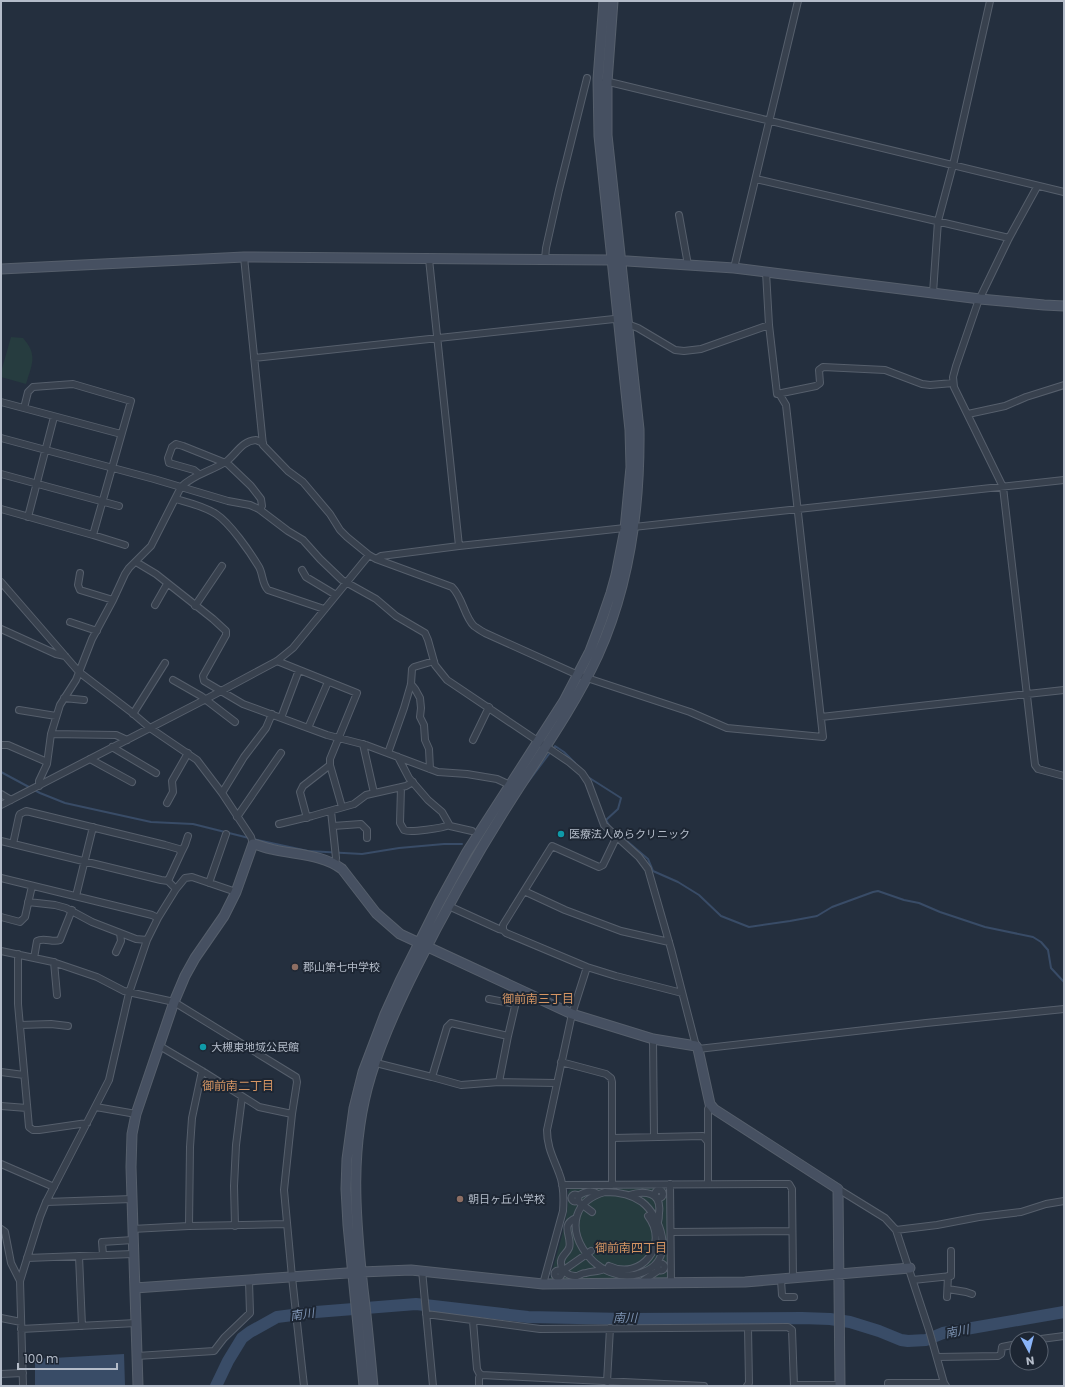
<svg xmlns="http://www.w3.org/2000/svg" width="1065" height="1387" viewBox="0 0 1065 1387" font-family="Poppins,'Noto Sans JP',sans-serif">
<rect width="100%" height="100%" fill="#242f3e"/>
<path fill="#263c3f" d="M11,337L23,338C38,355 32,364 26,384L1,377V372Z
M665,1188L667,1192V1280L550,1279C556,1255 570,1216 568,1192L570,1189Z"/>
<path fill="#394c67" d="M124,1354L125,1386H35V1359Z"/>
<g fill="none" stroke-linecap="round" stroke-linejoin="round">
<path stroke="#394c67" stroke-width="2" d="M1,772L40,793L65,803L151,822L193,824L249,838
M588,777L621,798L618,809L606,820L610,827
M528,782L555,746L564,752L575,763
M621,836L648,859L653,871L678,882L699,895L721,916L749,927L790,921L817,916L832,907L873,892L878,891L904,900L919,903L940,912L985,927L1033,937L1041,942L1048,950L1051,968L1064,982
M253,839L308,851L362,854L399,848L444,844H462"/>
<path stroke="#394c67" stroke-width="12" d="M216,1386L228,1361L242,1338L250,1332L277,1317L316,1312L416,1304L528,1317L625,1319L802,1318L830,1319L850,1322L879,1331L901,1340L908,1341L926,1340L943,1333L1064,1312"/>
<defs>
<path id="street" d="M605,81L1064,192
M756,179L1009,238
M1037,187L1009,238L978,302L956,366L953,377L954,387L1003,487L1035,765L1038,769L1064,776
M679,215L688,265
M244,257L263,445L288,471L303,482L330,514L340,530L347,537L369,555
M429,259L459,546
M545,259L546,248L559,190L587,78
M734,268L798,1
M766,272L769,325L777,394L816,386L820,383L819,370L823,367L885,370L922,384L930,385L953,383
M933,293L938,221L953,165L990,1
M254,358L614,319L638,328L675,350L684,351L701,349L769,325
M1,402L121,434
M968,414L1005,406L1026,397L1064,385
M1,438L154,479L228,501L250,505L259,509L288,531L303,540L320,559L342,580L376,599L396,616L425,633L428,640L435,665L447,680L569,762L582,773L588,782L604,825L639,857L648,869L671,949L696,1046
M1,474L119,506
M199,474L194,470L169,463L168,458L172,447L176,444L183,446L228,464L251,486L261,499L262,506L260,510
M176,499C190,503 204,506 216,514C230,523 250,552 259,567C263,574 262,584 268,590L324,609
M1,509L93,535L131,401L73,384L33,387L28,392L24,408
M28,517L54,417
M93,535L125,545
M376,559L452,587C463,598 464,616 474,626C477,628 481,631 485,633L578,675L690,712L727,728L823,737L786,405L780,395
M136,562L156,574L213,619L226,631V635L203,676L204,681L243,704L327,735L366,745L438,772L467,774L497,779L510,785
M302,570L306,577L336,595
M80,573L78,585L80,590L113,600
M1,582L79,672L130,711L150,728L197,760L222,793L251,837L253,844
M155,605L167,584
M195,606L222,566
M70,622L97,631
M1,629L56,654L65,656
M277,661L357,693L330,759V765L342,807
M173,680L201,696L235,722
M411,684L415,689L420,698L421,708L420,717L424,725L425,740L429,749L430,769
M64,698L84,700
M19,710L56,716
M133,714L165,663
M821,717L1064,690
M281,718L299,670
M308,728L328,682
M51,734L116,735L127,740
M473,740L489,707
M363,744L374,793
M1,745H8L47,762
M112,747L156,773
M388,753L404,708L411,684L412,669L414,667L434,661
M398,757L409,778L428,800L442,812L450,826L472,831
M90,759L132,782
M39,786V781L47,764L51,734L60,705L76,680L92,639L113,600L125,574L129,568L151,546L181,487C194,474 212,471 227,461C237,453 242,441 256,440L263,443
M401,787L400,823L404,830C410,833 443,828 449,825
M222,793L244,757L266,728L272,714
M1,794L11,800
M167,803L173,792L172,781L188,753
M1,805L208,698L277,661L293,648L369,555L376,559L381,556L459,546L1064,480
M331,811L336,858L335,865
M237,817L281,753
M307,818L300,792L303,786L330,765
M279,824L312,816L354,804L366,795L406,786L413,782
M333,826L361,824L367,830V838
M616,838L603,865L599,867L552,846L503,925V930L506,933L587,967L616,976L682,993
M1,841L161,880L168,881
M13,844L19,816L20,814L26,811L165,845L179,849L181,853L168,881L176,889
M181,853L185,845L188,836
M1,878L128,909L152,915L158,918
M209,883L226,834
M524,891L565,910L621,931L669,942
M76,896L93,827
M28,902L55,905L66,908L92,922L136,939L147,940
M453,908L499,929L503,930
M1,917L20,922L25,917L32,886
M1,951L53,962L97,977L124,991L174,1002L296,1077L297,1082L292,1114L284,1190L292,1277L304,1386
M116,952L121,941L120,933
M18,954V1004L29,1127L33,1130H39L87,1123
M34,958L37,941C44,937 53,943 60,940L72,910
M54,962L57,995
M489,999L515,1004
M20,1025L51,1024L68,1026
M508,1036L451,1023L447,1027L432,1077L461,1085L499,1082L557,1083
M653,1039L654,1137
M158,1045L202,1071L259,1107L292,1114
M698,1049L926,1023L1064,1009
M561,1062L606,1074L611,1078L612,1082V1185
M380,1064L432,1077
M1,1072L24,1075
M499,1082L508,1036L519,989
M1,1106L27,1108
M96,1107L136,1114
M613,1138L703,1136L708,1142V1184
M708,1142V1109L710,1104
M1,1164L54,1187
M670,1184L671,1283
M562,1185L789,1184L792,1189L793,1279
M838,1189L885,1218L896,1230L929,1330L944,1383L946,1386
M655 1194a4 4 0 1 1 8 0a4 4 0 1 1-8 0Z
M605,1192C619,1192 631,1194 642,1202C661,1217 674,1256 648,1270C596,1298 540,1210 605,1192Z
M571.5 1198a3.5 3.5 0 1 1 7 0a3.5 3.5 0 1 1-7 0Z
M629,1195C645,1190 662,1192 659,1213C659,1216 659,1219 658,1222
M578,1196C584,1192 591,1189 598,1194
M46,1202L132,1199
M580,1203L592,1212
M576,1218C559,1225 573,1237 569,1248C567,1253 562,1255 561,1261C560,1270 568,1277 577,1276C580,1275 582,1273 586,1273C592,1271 598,1272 604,1269
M189,1226L190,1147L192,1118L202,1071
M235,1226L234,1186L236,1145L242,1097
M1,1229L5,1232L11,1263L20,1281
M132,1229L189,1226L287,1224
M896,1230L937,1225L979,1217L1021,1212L1046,1204L1064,1201
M671,1232L792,1231
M103,1255L102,1242L133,1240
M79,1256L82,1326
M27,1258L133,1254
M657.5 1267a3.5 3.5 0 1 1 7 0a3.5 3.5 0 1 1-7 0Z
M609,1266C641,1281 670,1245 648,1216
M422,1270L433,1386
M554.5 1274a3.5 3.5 0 1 1 7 0a3.5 3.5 0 1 1-7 0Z
M561,1272L591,1251
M644,1280L659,1270
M781,1280L782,1295L784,1297H794
M913,1280L951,1276V1251
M543,1284L563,1211C564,1198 564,1185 559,1173C553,1157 547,1147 547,1130L572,1014L587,967
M948,1289L966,1292L972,1294
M947,1297L948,1276
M426,1314L540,1329L788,1327L792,1330L794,1386
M1,1318L21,1322
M473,1321L477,1369L479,1373L482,1375L704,1386
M21,1329L136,1323
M1041,1339L1064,1336
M137,1356L214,1351L224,1338L250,1313L249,1281
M937,1357L998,1356L1001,1354L1002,1347L1017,1344
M1,1374L23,1373
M607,1382L610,1328
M794,1385H840
M23,1386L20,1281L40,1217L46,1202L109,1080L129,993L147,940L158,918L176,889L185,878L192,877L236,892
M479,1386V1378L480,1374
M747,1386L749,1383L748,1328
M888,1386V1383H944"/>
<path id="secondary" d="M1,269L244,257L612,260L734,268L980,299L1044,305L1064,306
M135,1288L361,1272L411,1270L543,1284L745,1282L910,1268
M138,1386L131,1167L132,1134L136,1114L174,1002L185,976L195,958L224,916L236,892L253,844C259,845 265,848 271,849C295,855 322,854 342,869L376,913L400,934L572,1014L653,1039L696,1046L698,1049L710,1104L714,1109L838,1189L840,1386
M364,1386L348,1225L346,1189L347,1159L354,1108L363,1072L385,1014L400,981L439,903L467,852L564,701L590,651L601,622L611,593L616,575L625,529L631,467L630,430L599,136L598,79L604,1
M373,1386C370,1354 367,1321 363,1289C355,1216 349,1146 371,1075C382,1039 398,1004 415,970C444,912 476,855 511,800C541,753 574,707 598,655C630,584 640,507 639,429L607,135V82L613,1"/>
</defs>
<use href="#street" stroke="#565f6c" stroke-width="8"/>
<use href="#secondary" stroke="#565f6c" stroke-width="11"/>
<use href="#street" stroke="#38414e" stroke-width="6"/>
<use href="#secondary" stroke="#465061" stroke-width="9"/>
</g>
<g fill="#0f9aa8" stroke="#1d2633" stroke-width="1.5">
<circle cx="561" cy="834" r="4"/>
<circle cx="203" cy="1047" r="4"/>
</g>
<g fill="#8d6e63" stroke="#1d2633" stroke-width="1.5">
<circle cx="295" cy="967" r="4"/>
<circle cx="460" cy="1199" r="4"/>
</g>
<g text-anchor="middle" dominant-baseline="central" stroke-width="4" stroke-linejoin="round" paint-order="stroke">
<g font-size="11" fill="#b4bcc9" stroke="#1d2633" text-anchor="start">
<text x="569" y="834">医療法人めらクリニック</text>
<text x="303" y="967">郡山第七中学校</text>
<text x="211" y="1047">大槻東地域公民館</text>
<text x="468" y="1199">朝日ヶ丘小学校</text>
</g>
<g font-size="12" fill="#d59563" stroke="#1d2633">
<text x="538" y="998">御前南三丁目</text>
<text x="238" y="1085">御前南二丁目</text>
<text x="631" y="1247">御前南四丁目</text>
</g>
<g font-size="12" font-style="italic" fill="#7c92b1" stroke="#1d2633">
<text transform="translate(302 1314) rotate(-8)">南川</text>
<text x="625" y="1317">南川</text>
<text transform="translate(957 1331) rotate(-11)">南川</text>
</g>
</g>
<rect width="1065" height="1387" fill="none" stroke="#b4bcc9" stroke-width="4"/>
<g transform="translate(1029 1351) rotate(173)"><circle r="19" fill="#1d2633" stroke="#59626f"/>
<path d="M0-3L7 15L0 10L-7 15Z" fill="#8ab4f8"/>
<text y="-6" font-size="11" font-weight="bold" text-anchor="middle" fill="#b4bcc9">N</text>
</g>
<path d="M18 1363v6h99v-6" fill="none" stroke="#b4bcc9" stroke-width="2"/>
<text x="24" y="1363" font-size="12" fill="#b4bcc9" stroke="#1d2633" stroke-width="3" paint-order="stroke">100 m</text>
</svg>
